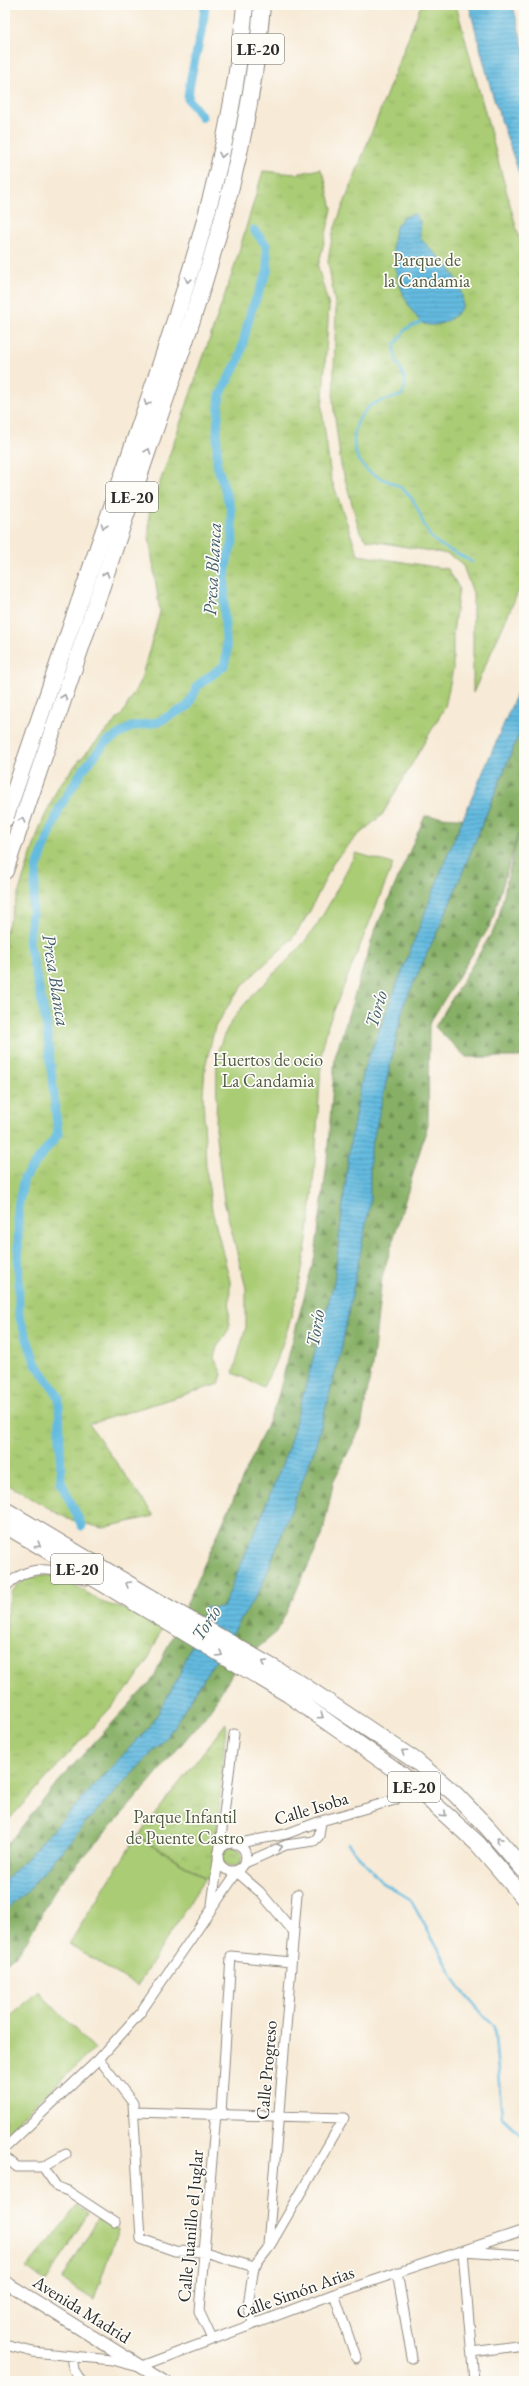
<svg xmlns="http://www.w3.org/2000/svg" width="529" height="2386" viewBox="0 0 529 2386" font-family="'EB Garamond',serif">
<defs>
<pattern id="grass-tufts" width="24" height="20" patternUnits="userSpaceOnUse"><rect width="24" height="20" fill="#aacc75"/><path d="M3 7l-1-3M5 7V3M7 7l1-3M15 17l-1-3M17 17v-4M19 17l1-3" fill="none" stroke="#92af65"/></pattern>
<pattern id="forest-firs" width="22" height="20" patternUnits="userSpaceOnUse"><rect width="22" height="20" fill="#87b066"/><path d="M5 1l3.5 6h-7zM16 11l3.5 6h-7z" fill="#6f8f54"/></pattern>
<pattern id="water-rules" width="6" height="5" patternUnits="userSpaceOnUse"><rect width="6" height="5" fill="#63bbe0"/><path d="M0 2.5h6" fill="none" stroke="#5298b6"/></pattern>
</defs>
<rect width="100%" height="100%" fill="#fdfcf7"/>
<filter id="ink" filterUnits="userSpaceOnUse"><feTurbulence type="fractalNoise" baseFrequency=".025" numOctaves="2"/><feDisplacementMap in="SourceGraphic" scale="8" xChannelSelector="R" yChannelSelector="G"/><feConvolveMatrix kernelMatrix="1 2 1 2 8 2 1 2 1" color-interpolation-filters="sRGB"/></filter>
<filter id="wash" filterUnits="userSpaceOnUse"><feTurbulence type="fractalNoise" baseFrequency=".012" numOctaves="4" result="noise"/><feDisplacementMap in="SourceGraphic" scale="16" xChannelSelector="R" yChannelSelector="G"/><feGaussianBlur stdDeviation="0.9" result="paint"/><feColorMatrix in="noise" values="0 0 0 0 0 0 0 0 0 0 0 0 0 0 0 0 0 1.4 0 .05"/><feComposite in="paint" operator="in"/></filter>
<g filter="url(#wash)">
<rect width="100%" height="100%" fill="#f7ead6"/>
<path fill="url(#grass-tufts)" stroke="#6a7c50" d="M421,5H456L524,256V579L473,693V593L462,563L447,554L367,540L360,532L341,465L333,402L336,310L328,261L333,232Z
M320,169L324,175L332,209L318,267L329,307L322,410L331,478L358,555L448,569L459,588L453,633V669L445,707L382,815L356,837L334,861L309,913L292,939L255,973L235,995L215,1027L205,1067L203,1094L206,1168L212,1210L230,1281L229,1329L217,1347L214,1358L222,1374L219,1384L89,1424L154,1516L102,1528L68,1519L5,1483V934L40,827L58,787L77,763L123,713L141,679L160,612L149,536V514L233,271L263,171L296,174Z
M50,1575L65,1579L104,1603L137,1613L162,1628L147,1662L132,1684L5,1824C5,1787 0,1613 12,1592C22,1578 34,1576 50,1575Z
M226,1723L213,1882L138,1836Z
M222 1857a10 10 0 1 1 20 0a10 10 0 1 1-20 0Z
M78,2206L88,2214L46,2282L26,2268Z"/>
<path fill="url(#forest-firs)" stroke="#596e48" d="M524,721V1057H466L435,1027L497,924L518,834L491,924L429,1024L428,1124L382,1277L373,1360L361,1427L334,1480L322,1536L277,1632L238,1664L208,1713L130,1805L58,1885L22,1949L5,1964V1847L65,1774L153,1679L276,1404L315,1255L326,1171L335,1057L374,933L425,816L488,820H484Z"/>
<path fill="#aacc75" stroke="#6a7c50" d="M356,853L393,864L328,1025L322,1051C314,1156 315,1294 263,1387L233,1373L246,1327V1288L224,1201L216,1137L217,1055C230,1002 281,975 311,933C329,909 341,879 356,853Z
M137,1836L205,1878L137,1986L69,1944Z
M38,1991L94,2049L5,2133V2022Z
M98,2218L118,2229L94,2300L62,2280Z"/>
<path fill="url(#water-rules)" stroke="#477386" d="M469,5H513L524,50V188L492,93Z
M415,214L420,221V238C434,254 456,269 461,291C462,294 463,302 462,306C457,319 433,331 421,322C418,320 416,315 413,312C399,294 375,217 415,214Z
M524,677V722L447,910L404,1004L370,1154V1204L341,1351L315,1448L261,1588L167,1737L88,1820L31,1887L5,1911V1881L152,1724L180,1674L205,1608L223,1607L261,1517L288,1449L334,1282L350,1143L364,1069L449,851Z"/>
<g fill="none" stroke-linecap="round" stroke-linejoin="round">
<path stroke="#63bbe0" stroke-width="2.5" d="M421,322L406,329L394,346C395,351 395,358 397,362C403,375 409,380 402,395C393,399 381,400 373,404C351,419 347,452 367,470C377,479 394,481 404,490C421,504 420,524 431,537C443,550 458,552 472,562
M348,1844L382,1882L410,1899L460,1988L494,2027L502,2117L524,2138"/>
<path stroke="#63bbe0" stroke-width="9" d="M202,117L188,99C190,68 203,38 205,5
M82,1526L61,1482L59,1397L35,1362L19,1316L18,1207L24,1178L58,1134L46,1022L29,942L37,867L60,807L82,771L105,743L131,727L158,722L188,706L198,685L224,666L227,654L224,612L225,578L227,560L233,542L231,509L217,465V430L220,395L239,359L251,311L268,270L266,245L254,230"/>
</g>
</g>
<g filter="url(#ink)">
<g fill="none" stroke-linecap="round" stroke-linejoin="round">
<defs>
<path id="street" d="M5,1588C28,1561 57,1569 86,1580
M218 1857a14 14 0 1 1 28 0a14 14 0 1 1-28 0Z
M235,1844L286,1834L321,1821L395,1800
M219,1853L234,1734
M245,1863L286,1845L314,1841L319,1836L321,1821
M236,1871L260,1892L294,1932
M212,1905L218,1860
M99,2059L133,2103L141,2239L175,2251L205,2252L254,2267
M134,2112L344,2118L268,2249L254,2267L248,2305L253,2323
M221,2113L231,1956L291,1962
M5,2148L99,2059L140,2013L233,1878L234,1871
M5,2157L17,2167H43L57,2187L68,2191L115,2222
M43,2167L66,2154
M268,2245L297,1894
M397,2272L412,2358
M334,2294L356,2358
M212,2339L199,2311L216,2113
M5,2345L33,2352L112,2360L139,2367L334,2294L524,2230
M472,2352L524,2345
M72,2356L74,2370L81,2381
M474,2381L463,2251L524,2255"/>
<path id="secondary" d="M5,2282L164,2381"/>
<path id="highway" d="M5,819C47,696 88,573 131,451C181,305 232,160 245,5
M5,871C52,731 100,592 147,453C197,307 250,160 262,5
M5,1510L157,1601L298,1682L416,1761L455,1794L488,1828L524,1870
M5,1525L288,1694L401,1774L478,1844L524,1898"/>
</defs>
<use href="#street" stroke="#918a80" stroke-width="11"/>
<use href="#secondary" stroke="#918a80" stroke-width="14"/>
<use href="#highway" stroke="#918a80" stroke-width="18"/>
<use href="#street" stroke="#fff" stroke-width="9"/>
<use href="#secondary" stroke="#fff" stroke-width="12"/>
<use href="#highway" stroke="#fff" stroke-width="16"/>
</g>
<defs><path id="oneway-chevron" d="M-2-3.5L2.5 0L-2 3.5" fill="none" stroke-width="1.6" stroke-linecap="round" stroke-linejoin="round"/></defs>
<g stroke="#a0a0a0">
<use href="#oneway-chevron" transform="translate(222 155) rotate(101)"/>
<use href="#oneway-chevron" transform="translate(188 280) rotate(107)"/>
<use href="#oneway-chevron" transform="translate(147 403) rotate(109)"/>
<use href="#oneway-chevron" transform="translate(148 451) rotate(-71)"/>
<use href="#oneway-chevron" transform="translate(104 526) rotate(109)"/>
<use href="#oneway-chevron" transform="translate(106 574) rotate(-71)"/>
<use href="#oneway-chevron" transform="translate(64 697) rotate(-71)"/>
<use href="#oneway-chevron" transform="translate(22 820) rotate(-71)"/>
<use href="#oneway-chevron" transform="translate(38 1545) rotate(32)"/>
<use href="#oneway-chevron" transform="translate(128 1584) rotate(-149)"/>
<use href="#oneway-chevron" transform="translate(220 1654) rotate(31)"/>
<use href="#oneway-chevron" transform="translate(264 1663) rotate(-150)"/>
<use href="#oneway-chevron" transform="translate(321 1716) rotate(34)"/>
<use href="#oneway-chevron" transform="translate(404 1752) rotate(-145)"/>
<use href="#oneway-chevron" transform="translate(444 1814) rotate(42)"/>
<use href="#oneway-chevron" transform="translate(499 1840) rotate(-130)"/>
<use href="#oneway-chevron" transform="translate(280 1847) rotate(-17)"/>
</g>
</g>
<g text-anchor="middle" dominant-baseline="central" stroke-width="3.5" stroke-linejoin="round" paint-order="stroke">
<g fill="#fdfcf7" stroke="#6a6a68" stroke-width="1">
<rect x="232" y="34" width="52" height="30" rx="3"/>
<rect x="106" y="482" width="52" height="30" rx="3"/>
<rect x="51" y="1554" width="52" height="30" rx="3"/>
<rect x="388" y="1772" width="52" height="30" rx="3"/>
</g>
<g font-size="17" font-weight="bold" fill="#2b2b2b">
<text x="258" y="49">LE-20</text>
<text x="132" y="497">LE-20</text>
<text x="77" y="1569">LE-20</text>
<text x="414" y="1787">LE-20</text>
</g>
<g font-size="18" fill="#515b41" stroke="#fdfcf7">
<text x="427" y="259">Parque de<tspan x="427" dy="21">la Candamia</tspan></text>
<text x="268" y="1059">Huertos de ocio<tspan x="268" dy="21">La Candamia</tspan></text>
<text x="185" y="1816">Parque Infantil<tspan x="185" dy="21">de Puente Castro</tspan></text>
</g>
<g font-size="18" fill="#2b2b2b" stroke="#fdfcf7">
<text transform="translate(311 1808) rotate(-17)">Calle Isoba</text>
<text transform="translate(266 2070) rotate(-85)">Calle Progreso</text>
<text transform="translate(190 2226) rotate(-85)">Calle Juanillo el Juglar</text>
<text transform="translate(295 2292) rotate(-20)">Calle Simón Arias</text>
<text transform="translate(82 2309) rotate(32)">Avenida Madrid</text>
</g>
<g font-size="19" font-style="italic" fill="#3f5d6a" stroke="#fdfcf7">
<text transform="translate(212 569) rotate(-87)">Presa Blanca</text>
<text transform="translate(56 980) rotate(81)">Presa Blanca</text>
<text transform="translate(376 1009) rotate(-74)">Torío</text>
<text transform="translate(315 1328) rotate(-81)">Torío</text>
<text transform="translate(206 1623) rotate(-57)">Torío</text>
</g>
</g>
<rect width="529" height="2386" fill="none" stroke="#fdfcf7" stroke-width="20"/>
</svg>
